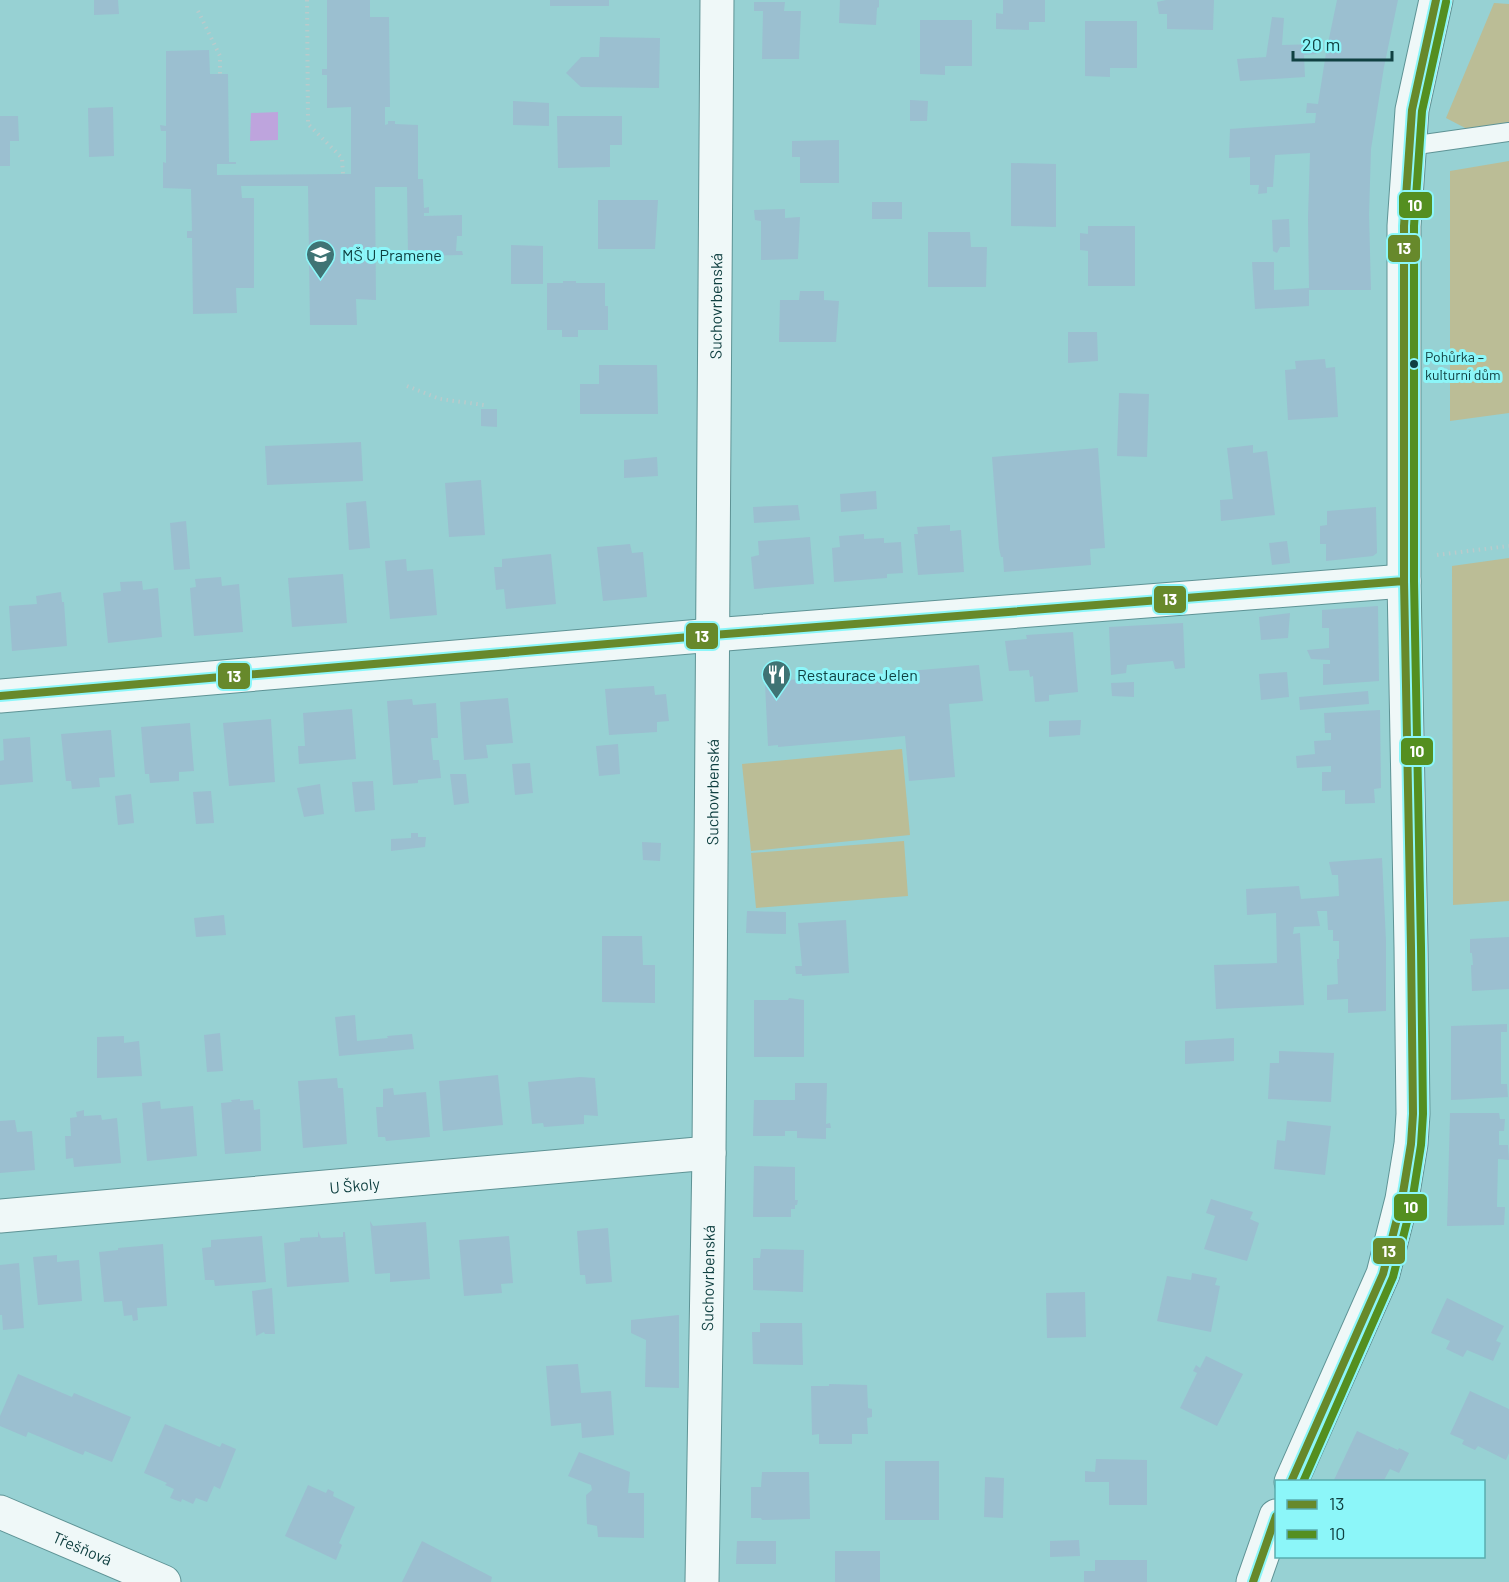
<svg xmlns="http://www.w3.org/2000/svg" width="1509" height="1582" viewBox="0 0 1509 1582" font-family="Barlow,sans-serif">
<rect width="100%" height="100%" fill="#97d1d3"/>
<path fill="#bbbd96" d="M1494,3L1509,4V122L1469,130L1446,118Z
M1509,161V413L1450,421V171Z
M1509,558V901L1453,905L1452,566Z
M902,749L910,835L751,851L742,764Z
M904,841L908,896L756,908L751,853Z"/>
<path fill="#bea4dd" d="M278,112V140L250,141L251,113Z"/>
<path fill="#9bbfd0" d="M94,0H118L119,14L94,15Z
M327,0H370V17H389L390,107H385V125L388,124V121H395V124L418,125V179H423L424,208L429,207V213H424V216L462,215V236H457L456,251H462L463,255L408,256L407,187H375L376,300L356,299L357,325H310L308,186H241L242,198H254V288H236L237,313L193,314L192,238H187V231H192L191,189L163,188V162L166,163V131H161L160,125L166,126V51L209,50L210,74H228L229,162H236V164H217V175L351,174V107L327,108V75H322V69H327Z
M550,0H609V6H550Z
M840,0H879V7L877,8L876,25L839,23Z
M1003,0H1045V22H1029V30L996,29V13L1003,14Z
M1166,0H1214L1213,30L1167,29V14H1159L1157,2Z
M1337,0H1398L1384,67L1371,149L1369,214L1371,290H1309V306L1255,309L1252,262H1274V290L1309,288L1308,218L1310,153L1275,155L1273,187H1267V193L1258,194L1259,185H1250V157L1229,158L1230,129L1315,123L1316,113H1306L1307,103L1318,104L1326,53Z
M754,2H785L784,11H801L799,59H762L763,11H754Z
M1272,17L1284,18L1282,45L1319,44L1317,54L1304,55L1305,77L1240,81L1237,59L1266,57Z
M920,20H972V66H945V75L920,74Z
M1085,21H1137V68H1110V77L1085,76Z
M600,37L660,38L659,88L581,87L566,73L581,57H599Z
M910,100L928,101L927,121H910Z
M513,101L549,103V126L513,125Z
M113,107L114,156L89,157L88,108Z
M0,116H18L19,141H10V166H0Z
M557,116H622V145H610V167L558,168Z
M839,140V183H800V157H792V141Z
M1011,163L1056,164V227L1011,226Z
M598,200H658L655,249H598Z
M872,202H902V219H872Z
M785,209V218L800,217L798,259L761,260V221L755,220L754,210Z
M1289,219L1290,247H1280L1277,253L1273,251L1272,220Z
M1088,226H1135V286H1088V251L1080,250V233L1088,234Z
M928,232H970L971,247H987L986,287H928Z
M511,245L543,246V284H511Z
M563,281H576V283H605V306H608V330H578V337H562V330H547V283H563Z
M800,291H824V300L839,301L836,342H779L780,300H799Z
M1068,332H1097L1098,361L1068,363Z
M1325,359L1326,368L1335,367L1338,417L1288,420L1285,370L1296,369L1295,361Z
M599,365H657L658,414H580V384H599Z
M1119,393L1149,394L1147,457L1117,456Z
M481,409H497V427L481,426Z
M361,442L363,481L267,485L265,446Z
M1253,445V453L1267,451L1275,515L1221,521L1220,500L1233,499L1227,448Z
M1098,448L1105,548L1090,549L1091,565L1004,572L1003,557H1001L999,548L992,457Z
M657,457L658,476L624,478V460Z
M481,480L485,535L449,537L445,483Z
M876,491L877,509L841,512L840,494Z
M366,501L370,548L349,550L346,503Z
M798,505L800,520L754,523L753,507Z
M1376,507L1377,553L1373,556L1326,561V544H1320V526L1327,525V511Z
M186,521L190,569L174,570L170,523Z
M950,525V531L961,530L964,572L918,575L914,534H918L917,527Z
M864,534V539L884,538V543L901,542L903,573L887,574V578L834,582L832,548L840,547L839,536Z
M810,537L814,584L754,589L751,557L759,555L758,541Z
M1287,541L1290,563L1272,565L1269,543Z
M630,544L632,553L643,552L647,597L603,601L597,547Z
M551,554L556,604L506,609L504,589L496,590L494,567H502V559Z
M406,559L407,571L433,569L437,615L390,619L385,561Z
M343,574L347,623L292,627L288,578Z
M221,577L222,586L239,584L243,632L194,636L190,588L196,587L195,579Z
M142,581L143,590L158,588L162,637L108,643L103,593L121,591L120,582Z
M61,592L62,602H64L67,646L12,651L9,606L37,604L36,596Z
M1378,606L1379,681L1323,685V664H1330V660L1311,659L1307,650L1329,648V628H1322V610Z
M1290,613L1288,638L1261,640L1259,617Z
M1183,623L1185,668L1175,669L1173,661L1147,663L1127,665L1126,673L1111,675L1109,627Z
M1073,632L1078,692L1049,695V701L1035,702L1033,676L1030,677L1029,670L1009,671L1005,641L1027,639L1026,635Z
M979,665L983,701L949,704L955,777L909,781L905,736L778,747V745L768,746L765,684L773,681L815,678V679Z
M1287,672L1289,697L1261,700L1259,674Z
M1134,682V697L1112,696L1111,683Z
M654,686L655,695L666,694L669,721L657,722V732L609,735L605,689Z
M1368,691L1369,704L1300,710L1299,697Z
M508,698L513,743L486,745L488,758L464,760L460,702Z
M412,699L413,705L436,703L438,738H431L433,760H439L441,778L418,780V783L393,785L387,701Z
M352,709L356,759L299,764L298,746H305L303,713Z
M1380,710L1381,788L1374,789L1375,803L1345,804V790L1322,791V772H1331V766L1297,768L1296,756L1315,754L1314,741L1331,740V733H1325L1324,713Z
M271,719L275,782L229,786L223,723Z
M1081,720L1080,735L1049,737V721Z
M190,723L194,771L179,772V781L150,783L149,774H145L141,727Z
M111,730L115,777L99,778L100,787L72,789L71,781H66L61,734Z
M30,737L33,782L0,785V761L4,760L3,739Z
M618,744L620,774L599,776L596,746Z
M530,763L533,793L515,795L512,764Z
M450,774H466L469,803L454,805Z
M373,781L375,810L355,812L352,782Z
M320,784L324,814L304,817L297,788Z
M211,791L214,823L196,824L193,792Z
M131,794L134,823L118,825L115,796Z
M411,833H418V837H426L425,847L391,851V839L411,838Z
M642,842L661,843L660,861L643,860Z
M1382,858L1386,941V1011L1348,1013V999L1327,1000V985L1338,984L1337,959H1339V941H1333V930H1328L1327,911H1317L1320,926L1294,927L1293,934L1300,933L1304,1005L1216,1009L1214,965L1277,963L1276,913L1247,915L1246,889L1299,886L1301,899L1339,896L1338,875H1332L1329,862Z
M747,911L786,912V934L746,933Z
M224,915L226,935L196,937L194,918Z
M846,920L849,973L802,976V974H796L795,966H802L798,923Z
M602,936H642L643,965H655V1003L602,1002Z
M1509,937V989L1472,991L1471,965H1473L1472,953H1470V939Z
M789,998L804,1000V1057H754V1000H788Z
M355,1015L357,1041L388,1038L387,1036L412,1034L414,1049L339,1056L335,1017Z
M1507,1024V1032H1501V1084H1507L1508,1097L1451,1100V1026Z
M220,1033L223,1071L207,1072L204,1035Z
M124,1036V1043L139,1041L142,1076L97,1078V1037Z
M1234,1038V1061L1185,1064V1041Z
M1279,1051L1334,1053L1331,1102L1268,1099L1270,1063H1279Z
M498,1075L503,1125L443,1131L439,1081Z
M580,1077L595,1078L598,1116L584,1115V1124L544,1127L543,1123L532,1124L528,1082Z
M337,1078L338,1088H343L347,1144L303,1148L298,1081Z
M795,1083H827L826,1124L830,1123L831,1128H826V1139L797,1138V1131H785V1136H753L754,1100H795Z
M393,1088L394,1095L426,1092L430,1137L386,1141L385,1137H378L376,1107H383V1089Z
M240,1099V1101L253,1100L254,1110L260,1109L261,1151L225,1154L221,1103L232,1102L231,1100Z
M160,1101L161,1109L193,1106L197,1156L147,1161L142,1103Z
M84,1110V1116L101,1115L102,1120L117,1118L121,1163L74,1167L73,1158L66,1159L65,1136H71L70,1118L77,1117L76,1112Z
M1450,1113H1499L1500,1119H1505L1504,1131H1499V1145H1508L1509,1160L1498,1159L1497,1207H1505L1504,1225L1447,1226Z
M15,1120L17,1132L32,1131L35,1170L0,1173V1121Z
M1287,1121L1331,1126L1325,1175L1274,1169L1277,1140L1285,1141Z
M754,1166L795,1167V1200H798L797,1205H795V1209H791V1217H753Z
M1211,1199L1253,1212L1250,1219L1259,1223L1247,1261L1204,1249L1215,1216L1206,1213Z
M370,1221L373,1226L426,1222L430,1279L390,1282V1273L375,1274Z
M608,1228L612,1282L586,1284L585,1275H580L577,1231Z
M318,1231L321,1238L343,1237V1232H345L349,1282L287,1287L284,1243L300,1241V1238L318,1237Z
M262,1236L266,1282L215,1286L214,1280H205L202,1248L211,1247V1240Z
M509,1236L513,1283L501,1284L502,1293L464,1296L459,1240Z
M163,1244L167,1306L137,1308L138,1320L133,1321L132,1315L124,1316L122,1301L104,1302L99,1252L118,1250V1248Z
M761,1249L804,1250L803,1292L753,1290V1258H760Z
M57,1255V1262L79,1260L82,1301L38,1305L33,1257Z
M19,1263L24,1328L3,1330L2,1315H0V1265Z
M1192,1273L1217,1278L1215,1285L1220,1286L1211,1332L1157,1321L1167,1276L1191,1280Z
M272,1288L275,1334H265L264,1332L256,1336L252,1291Z
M1085,1292L1086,1337L1047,1338L1046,1293Z
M1447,1298L1504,1326L1496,1341L1501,1343L1493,1361L1467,1350L1463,1357L1446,1349L1450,1341L1431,1333Z
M679,1315V1388L645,1387L646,1340L631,1333V1320Z
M760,1323H802L803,1365L753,1364L752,1332H760Z
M1206,1356L1243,1374L1217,1426L1180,1408L1197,1373L1193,1371L1196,1365L1200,1368Z
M578,1364L581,1393L611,1391L614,1435L582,1438L581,1423L551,1426L546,1366Z
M18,1374L72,1397L74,1393L131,1417L112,1462L85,1451L83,1455L28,1432L26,1437L0,1426V1416Z
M829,1384L867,1385L868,1408L872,1409V1417L867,1418L868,1434H852V1444H819V1434L812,1435L811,1386H829Z
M1470,1391L1509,1409V1453L1506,1460L1478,1446L1475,1450L1462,1444L1464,1440L1450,1434Z
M165,1424L220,1447L222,1443L236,1449L220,1489L214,1486L207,1502L196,1498L193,1504L182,1499L181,1502L170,1498L174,1489L165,1485L167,1483L144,1473Z
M1357,1431L1398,1450L1399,1448L1409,1453L1399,1473L1390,1469L1383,1482H1333Z
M579,1452L630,1472L628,1493H644V1538L598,1537L597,1526L587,1524L586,1495L592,1490L591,1485L568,1476Z
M1096,1459L1147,1460V1505H1109V1482H1085V1471L1095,1472Z
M885,1461H939V1520H885Z
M762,1472H809L810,1519L762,1520L761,1518H751V1487H761Z
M985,1477L1004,1478L1003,1518L984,1517Z
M308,1485L326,1493L328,1489L334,1492L333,1496L355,1507L339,1543L342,1545L336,1560L285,1536Z
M1079,1540L1080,1556L1050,1557V1541Z
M422,1541L492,1577L491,1582H402Z
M737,1541H776V1564H736Z
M835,1551H880V1582H835Z
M1095,1560H1147V1582H1084V1571H1095Z"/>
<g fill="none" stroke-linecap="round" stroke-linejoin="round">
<defs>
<path id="service" d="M1410,146L1509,132"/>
<g id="minor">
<path d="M0,696L713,635L1404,581"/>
<path id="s1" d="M0,1216L709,1153"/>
<path id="s2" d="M0,1512L164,1582"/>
<path id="s3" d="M702,1582L709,1153L717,0"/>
</g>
<path id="secondary" d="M1291,1482L1383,1274L1402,1199L1411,1144L1413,1114L1411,947L1404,581V226L1412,110L1436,0
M1253,1582L1276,1516"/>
</defs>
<use href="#service" stroke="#5e9395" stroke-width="20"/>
<use href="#minor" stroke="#5e9395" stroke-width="35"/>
<use href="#secondary" stroke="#5e9395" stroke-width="35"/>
<path stroke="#b9cbcc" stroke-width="4" stroke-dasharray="1.5 4.5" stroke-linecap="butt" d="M307,0L308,124L342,158L343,174
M198,11L220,56V74
M407,386L440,399L484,405
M1437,555L1509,546"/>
<use href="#service" stroke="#eff8f8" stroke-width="18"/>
<use href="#minor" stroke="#eff8f8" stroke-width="33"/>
<use href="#secondary" stroke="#eff8f8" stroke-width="33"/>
<defs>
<path id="bus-1" d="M0,696L713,635L1404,581
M1291,1482L1383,1274L1402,1199L1411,1144L1413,1114L1411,947L1404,581V226L1412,110L1436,0
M1253,1582L1276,1516"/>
<path id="bus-2" d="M1303,1482L1393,1277L1412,1202L1421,1145L1423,1114L1421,947L1414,581V226L1422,111L1446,2"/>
</defs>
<use href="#bus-1" stroke="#8cf6f9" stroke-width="12"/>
<use href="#bus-2" stroke="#8cf6f9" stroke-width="12"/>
<use href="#bus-1" stroke="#67892b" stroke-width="8"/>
<use href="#bus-2" stroke="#548f20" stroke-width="8"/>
</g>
<defs>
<symbol id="school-pin" viewBox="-11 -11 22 30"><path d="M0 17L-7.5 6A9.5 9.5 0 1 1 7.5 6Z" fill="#3f7374" stroke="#8cf6f9"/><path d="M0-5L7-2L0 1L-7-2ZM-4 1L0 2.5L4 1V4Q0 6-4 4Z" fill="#fff"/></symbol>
<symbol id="restaurant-pin" viewBox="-11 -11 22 30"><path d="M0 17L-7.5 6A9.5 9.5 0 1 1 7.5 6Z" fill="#3f7374" stroke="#8cf6f9"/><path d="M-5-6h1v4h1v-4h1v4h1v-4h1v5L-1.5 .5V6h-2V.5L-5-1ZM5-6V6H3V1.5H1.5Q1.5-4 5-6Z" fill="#fff"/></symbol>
</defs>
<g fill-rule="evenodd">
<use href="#school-pin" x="304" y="238" width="33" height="45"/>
<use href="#restaurant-pin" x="760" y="658" width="33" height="45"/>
</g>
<circle fill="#104041" stroke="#8cf6f9" stroke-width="2" cx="1414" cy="364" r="5"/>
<g text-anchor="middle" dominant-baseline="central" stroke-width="6" stroke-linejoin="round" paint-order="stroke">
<g font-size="14" fill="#104041" stroke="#8cf6f9" text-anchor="start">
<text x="1425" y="356">Pohůrka –<tspan x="1425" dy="18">kulturní dům</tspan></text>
</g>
<g font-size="16" fill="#104041" stroke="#8cf6f9" text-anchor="start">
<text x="342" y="254">MŠ U Pramene</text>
<text x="797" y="674">Restaurace Jelen</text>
</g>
<g font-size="16" fill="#104041" stroke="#8cf6f9">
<text stroke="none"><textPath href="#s3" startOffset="1276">Suchovrbenská</textPath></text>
<text stroke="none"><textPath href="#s3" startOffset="790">Suchovrbenská</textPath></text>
<text stroke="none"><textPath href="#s1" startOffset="356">U Školy</textPath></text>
<text stroke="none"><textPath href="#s3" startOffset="304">Suchovrbenská</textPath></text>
<text stroke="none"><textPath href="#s2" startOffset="90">Třešňová</textPath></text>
</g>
</g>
<g stroke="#8cf6f9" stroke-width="2">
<rect x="1398" y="191" width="35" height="28" rx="6" fill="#548f20"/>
<rect x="1387" y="234" width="34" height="29" rx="6" fill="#67892b"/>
<rect x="1153" y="585" width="34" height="29" rx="6" fill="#67892b"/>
<rect x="685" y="622" width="34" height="28" rx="6" fill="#67892b"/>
<rect x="217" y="662" width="34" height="28" rx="6" fill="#67892b"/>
<rect x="1400" y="737" width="34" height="29" rx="6" fill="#548f20"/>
<rect x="1393" y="1193" width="35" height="29" rx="6" fill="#548f20"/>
<rect x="1372" y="1237" width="34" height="28" rx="6" fill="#67892b"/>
</g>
<g font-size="16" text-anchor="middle" font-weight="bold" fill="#fff">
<text x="1415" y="211">10</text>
<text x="1404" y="254">13</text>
<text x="1170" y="605">13</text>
<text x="702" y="642">13</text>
<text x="234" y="682">13</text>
<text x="1417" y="757">10</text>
<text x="1411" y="1213">10</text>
<text x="1389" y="1257">13</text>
</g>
<rect x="1275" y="1480" width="210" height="78" fill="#8cf6f9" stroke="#5aadaf" stroke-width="1.5"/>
<rect x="1287" y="1500" width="30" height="9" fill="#67892b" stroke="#5aadaf" stroke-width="1.5"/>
<text x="1329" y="1510" font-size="18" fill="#104041">13</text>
<rect x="1287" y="1530" width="30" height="9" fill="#548f20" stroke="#5aadaf" stroke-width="1.5"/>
<text x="1329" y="1540" font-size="18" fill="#104041">10</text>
<path d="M1293 51v9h99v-9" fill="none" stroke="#104041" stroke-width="3"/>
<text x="1302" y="51" font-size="18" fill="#104041" stroke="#8cf6f9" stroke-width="4.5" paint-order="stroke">20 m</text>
</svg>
